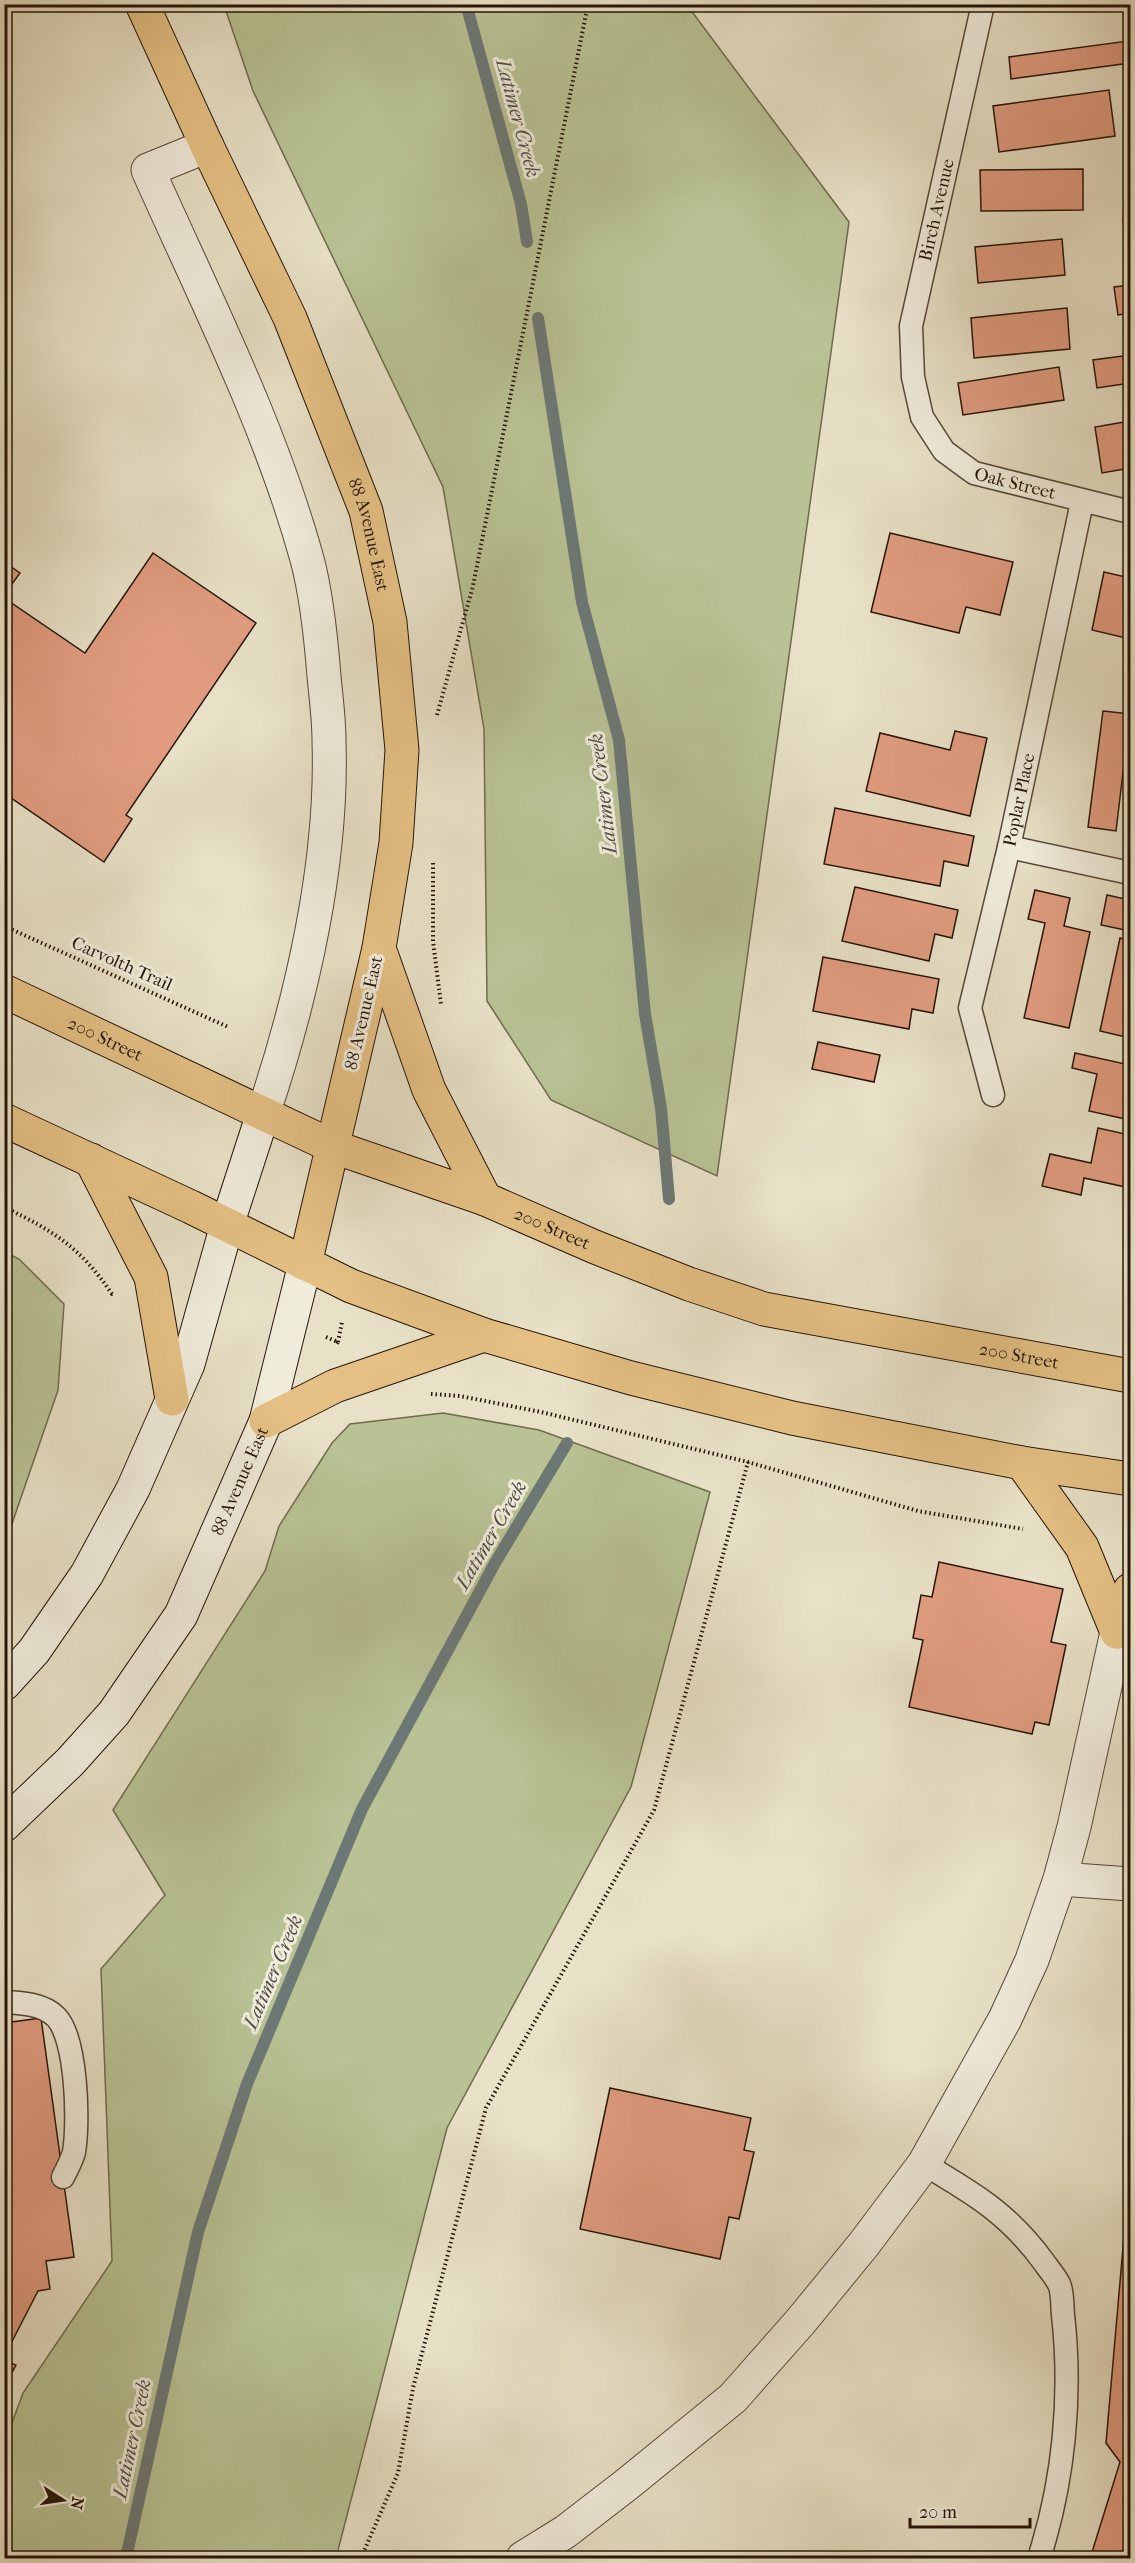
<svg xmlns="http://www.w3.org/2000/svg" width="1135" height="2563" viewBox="0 0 1135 2563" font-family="'IM FELL French Canon',serif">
<rect width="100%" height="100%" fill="#e8e1c7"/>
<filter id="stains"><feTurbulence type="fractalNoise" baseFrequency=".00333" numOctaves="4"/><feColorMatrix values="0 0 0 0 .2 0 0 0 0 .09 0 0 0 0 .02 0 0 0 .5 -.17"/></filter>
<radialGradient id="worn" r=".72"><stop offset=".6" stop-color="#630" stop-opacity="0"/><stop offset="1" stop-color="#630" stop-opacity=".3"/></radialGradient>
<path fill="#b8c294" stroke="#6f6b4e" stroke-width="1.5" d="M224,5H687L849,222L717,1176L551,1100L487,1001L484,729L443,487L253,91Z
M5,1252L19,1259L64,1304L58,1390L5,1544Z
M443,1413L539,1430L710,1492L631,1787L447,2128L336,2558H5V2442L23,2393L112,2261L101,1969L165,1895L113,1810L265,1571L279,1526L332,1443L350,1424Z"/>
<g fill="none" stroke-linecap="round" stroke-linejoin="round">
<path stroke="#6d7876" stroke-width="12" d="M466,4L521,204L527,242
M538,318L582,602L619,740L645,1014L661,1108L669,1199
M126,2558L198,2232L247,2084L362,1809L495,1563L567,1443"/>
</g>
<path fill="#e19c80" stroke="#261408" stroke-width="1.5" d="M1128,41L1130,63L1011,79L1009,57Z
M1109,90L1115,136L999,152L993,106Z
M1083,169V210L981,211L980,170Z
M1130,218V246L1128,247L1123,219Z
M1062,239L1065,275L978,283L975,247Z
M1130,285V313L1118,315L1114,287Z
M1067,308L1070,349L974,358L971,318Z
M1130,355V383L1097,388L1093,360Z
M1059,367L1064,400L963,415L958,383Z
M1130,421V468L1102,473L1095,427Z
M890,533L1013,562L1000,615L966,607L959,633L871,612Z
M153,553L256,623L126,815L132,819L104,862L4,793V598L85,653Z
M4,562L20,573L4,595Z
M1104,572L1130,578V639L1092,630Z
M1103,711L1130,714L1116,831L1088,827Z
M955,731L987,738L970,816L866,791L880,733L950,750Z
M835,808L974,836L968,866L944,861L940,886L824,864Z
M855,887L958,910L952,938L935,934L929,961L842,941Z
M1035,890L1070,898L1064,926L1090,932L1069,1028L1024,1018L1045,923L1028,919Z
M1107,895L1130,900V931L1101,925Z
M1120,938L1130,941V1038L1100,1031Z
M823,957L939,979L933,1013L912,1009L909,1029L813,1011Z
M818,1042L880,1055L874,1082L812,1069Z
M1075,1053L1130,1065V1120L1089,1111L1097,1074L1072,1068Z
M1098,1128L1130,1135V1188L1084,1178L1081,1195L1042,1186L1050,1154L1091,1163Z
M939,1562L1063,1589L1051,1642L1066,1645L1049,1725L1035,1722L1032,1734L909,1707L923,1640L913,1638L921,1595L932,1597Z
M41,2018L74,2257L46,2261L50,2289L38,2291L4,2357V2023Z
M610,2088L751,2118L744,2150L754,2152L739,2219L729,2217L720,2259L580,2229Z
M1130,2230V2558H1093V2549L1120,2462L1106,2443L1124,2236Z
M4,2360L16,2365L4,2387Z"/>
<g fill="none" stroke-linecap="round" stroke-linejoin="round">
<defs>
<g id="lane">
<path id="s1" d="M983,4L911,326L913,377L922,417L944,451L974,473L1130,512"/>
<path d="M1009,847L1130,873"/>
<path id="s2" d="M993,1095L970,1008L1009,847L1082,502"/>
<path d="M4,2002C23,2003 43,2004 56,2017C77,2038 79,2123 74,2152C72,2160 67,2169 63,2177"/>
<path d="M924,2164C973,2193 1009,2214 1043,2261C1048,2268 1055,2276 1059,2284C1063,2292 1062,2306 1063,2315C1072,2395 1064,2481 1039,2558"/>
</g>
<path id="street" d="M207,146L148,170C204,296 270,425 307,559C317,596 321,638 324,676C326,698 329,719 329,741C333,863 302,998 263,1114
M1060,1879L1130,1884
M523,2558L565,2532L626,2485L733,2398L801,2321L864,2244L924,2164L1005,2019L1032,1960L1060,1879L1074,1827L1117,1632"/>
<g id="secondary">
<path d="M4,1684L34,1651L87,1574L133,1489L188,1364L227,1225L263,1114"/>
<path id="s3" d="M4,1825L70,1762L114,1713L181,1615L266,1421L305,1264"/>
</g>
<g id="primary">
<path id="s4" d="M207,146L290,318L366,511L390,622L402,750L396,843L379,948L305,1264"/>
<path d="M379,948L429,1090L485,1199"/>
<path id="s5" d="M4,991L334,1147L485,1199L595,1247L689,1284L764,1309L1130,1376"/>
<path d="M4,1120L191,1207L351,1286L484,1335L631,1378L792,1418L1022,1463L1130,1479"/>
<path d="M91,1160L151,1277L172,1399"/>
<path d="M266,1421L335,1386L484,1335"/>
<path d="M1022,1463L1082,1547L1117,1632"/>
<path d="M1117,1632L1130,1590"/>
</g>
<path id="highway" d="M142,4L207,146"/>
</defs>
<use href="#lane" stroke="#564738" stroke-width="25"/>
<use href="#street" stroke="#564738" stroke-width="35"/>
<use href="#secondary" stroke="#261408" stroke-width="35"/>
<use href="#primary" stroke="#261408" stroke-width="35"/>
<use href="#highway" stroke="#261408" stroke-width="35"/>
<path stroke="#261408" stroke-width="4" stroke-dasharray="1.5 3" stroke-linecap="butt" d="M437,715L473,586L588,4
M433,863V941L441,1005
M4,926L228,1027
M4,1207C54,1231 81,1248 112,1294L115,1293
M326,1337L338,1342L336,1345
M338,1342L342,1322
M431,1394L460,1396L541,1412L748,1462L918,1511L1023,1529
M361,2558L398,2473L413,2388L486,2108L654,1810L748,1462"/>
<use href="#lane" stroke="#f0ecdb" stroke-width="22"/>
<use href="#street" stroke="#f0ecdb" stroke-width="33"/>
<use href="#secondary" stroke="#f0ecdb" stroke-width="33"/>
<use href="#primary" stroke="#e4c084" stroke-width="33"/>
<use href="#highway" stroke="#e4c084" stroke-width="33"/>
</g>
<g text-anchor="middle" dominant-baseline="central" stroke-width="6" stroke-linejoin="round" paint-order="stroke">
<g font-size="18" fill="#261408" stroke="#f0ecdb">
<text transform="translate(937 210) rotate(-77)">Birch Avenue</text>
<text stroke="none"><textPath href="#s1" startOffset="542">Oak Street</textPath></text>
<text stroke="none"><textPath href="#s4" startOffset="422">88 Avenue East</textPath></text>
<text stroke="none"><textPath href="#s2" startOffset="304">Poplar Place</textPath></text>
<text transform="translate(122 964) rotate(24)">Carvolth Trail</text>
<text transform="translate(364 1013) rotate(-77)">88 Avenue East</text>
<text stroke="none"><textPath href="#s5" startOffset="112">200 Street</textPath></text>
<text stroke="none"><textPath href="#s5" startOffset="598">200 Street</textPath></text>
<text stroke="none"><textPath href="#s5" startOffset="1084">200 Street</textPath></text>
<text stroke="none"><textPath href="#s3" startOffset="422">88 Avenue East</textPath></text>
</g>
<g font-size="20" font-style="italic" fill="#4f4e48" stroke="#f0ecdb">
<text transform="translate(518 118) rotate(75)">Latimer Creek</text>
<text transform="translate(603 794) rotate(-97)">Latimer Creek</text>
<text transform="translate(491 1535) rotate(-60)">Latimer Creek</text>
<text transform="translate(273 1972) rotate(-67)">Latimer Creek</text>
<text transform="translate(132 2439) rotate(-78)">Latimer Creek</text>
</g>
</g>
<rect width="1135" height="2563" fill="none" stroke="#e8e1c7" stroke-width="24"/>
<rect x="6" y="6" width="1123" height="2551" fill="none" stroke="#261408" stroke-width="3"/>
<rect x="12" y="12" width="1111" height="2539" fill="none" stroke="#261408" stroke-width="1.5"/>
<g transform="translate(63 2500) rotate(102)" stroke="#f0ecdb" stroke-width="4.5" paint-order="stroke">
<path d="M0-4.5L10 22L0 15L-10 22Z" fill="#261408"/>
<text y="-9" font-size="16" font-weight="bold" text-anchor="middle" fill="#261408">N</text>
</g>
<path d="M910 2518v9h120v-9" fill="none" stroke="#261408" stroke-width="3"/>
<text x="919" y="2518" font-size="18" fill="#261408" stroke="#f0ecdb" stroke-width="4.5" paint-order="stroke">20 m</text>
<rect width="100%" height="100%" filter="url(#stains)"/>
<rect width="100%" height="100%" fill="url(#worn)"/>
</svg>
